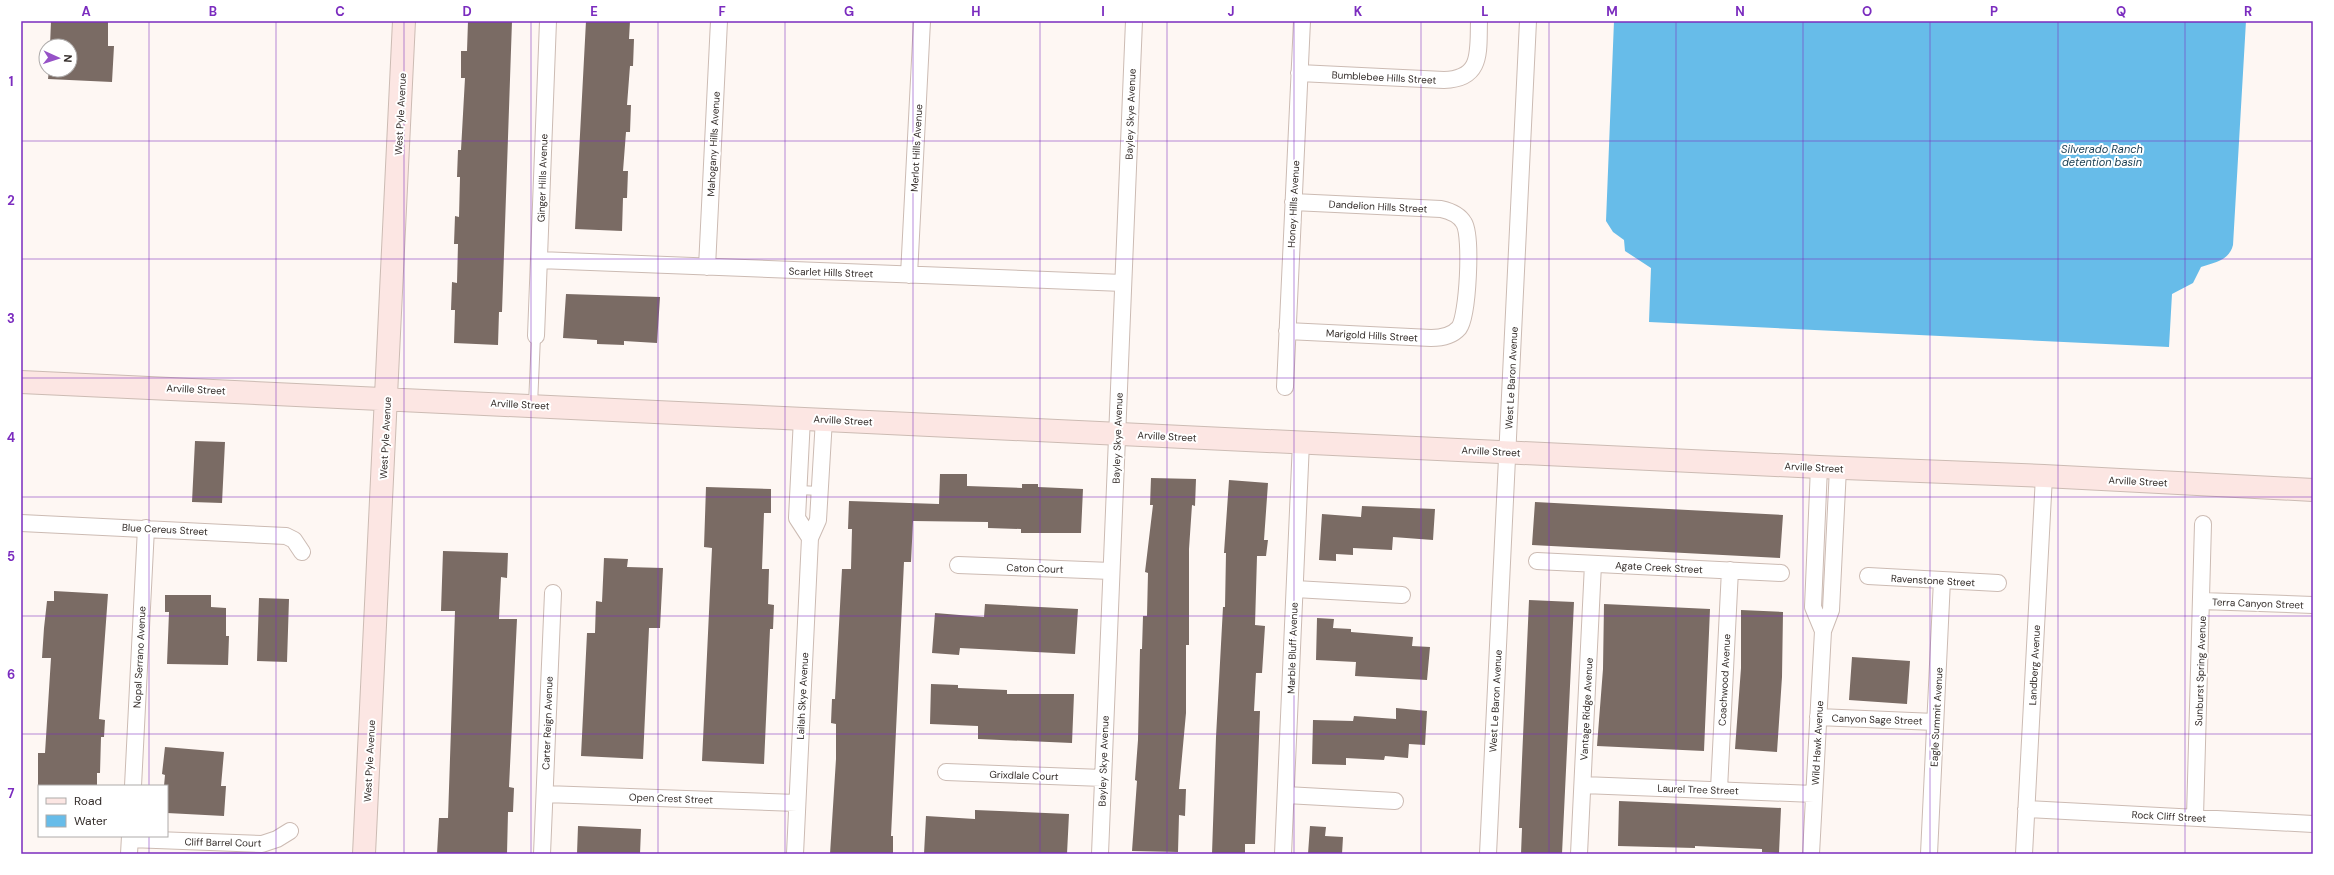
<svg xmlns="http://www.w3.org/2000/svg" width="2334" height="875" viewBox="0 0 2334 875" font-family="'DM Sans',sans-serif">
  <rect width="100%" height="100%" fill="#fef7f3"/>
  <!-- water -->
  <path fill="#67bce9" d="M 1614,21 L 2246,21 L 2233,245 C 2229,261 2215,262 2201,267 L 2193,283 L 2172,294 L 2169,347 L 1649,322 L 1651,268 L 1625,251 L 1624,240 L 1613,232 L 1606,221 Z"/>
  <!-- building -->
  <path fill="#7a6b64" d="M 51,21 L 108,21 L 108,46 L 114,46 L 112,82 L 48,79 L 49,70 L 70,70 L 70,46 L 50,46 Z
    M 468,21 L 512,21 L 502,312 L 499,312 L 498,345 L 454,343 L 455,310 L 451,310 L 452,282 L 457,283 L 458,244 L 454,244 L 455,216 L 459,217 L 460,177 L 457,177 L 458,150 L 461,150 L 465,78 L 461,78 L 461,51 L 467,51 Z
    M 586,21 L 630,21 L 629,39 L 634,39 L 633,66 L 630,66 L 627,105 L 631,105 L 630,132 L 626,132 L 623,171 L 628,171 L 627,198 L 623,198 L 622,231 L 575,229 Z
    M 566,294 L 660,297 L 657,343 L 624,341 L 624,345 L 597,344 L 597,340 L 563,338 Z
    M 195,441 L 225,442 L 222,503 L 192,502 Z
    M 940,474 L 967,474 L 967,486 L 1022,488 L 1022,484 L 1038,484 L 1038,487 L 1083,489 L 1081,533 L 1021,533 L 1021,529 L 988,528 L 988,522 L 913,521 L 911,562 L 904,562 L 891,836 L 893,836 L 893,854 L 830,854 L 836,759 L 836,724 L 831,723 L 832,699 L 835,699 L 842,569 L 851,569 L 852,529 L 848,529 L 849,501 L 939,504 Z
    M 1151,478 L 1196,479 L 1195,506 L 1192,505 L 1189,549 L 1189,645 L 1186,645 L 1186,713 L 1179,789 L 1186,789 L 1185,816 L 1179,815 L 1178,852 L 1132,851 L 1137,781 L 1135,780 L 1138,740 L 1140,649 L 1142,649 L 1143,616 L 1147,616 L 1148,573 L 1145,572 L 1153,505 L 1150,505 Z
    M 1229,480 L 1268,483 L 1264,540 L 1268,540 L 1266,556 L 1257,556 L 1255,625 L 1265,626 L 1262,673 L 1256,673 L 1254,711 L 1260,711 L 1255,844 L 1245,844 L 1245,854 L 1212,854 L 1216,737 L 1223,607 L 1225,607 L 1226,553 L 1224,553 Z
    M 706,487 L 771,489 L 771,513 L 764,513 L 762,569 L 769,569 L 768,604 L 774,605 L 773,629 L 770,629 L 764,764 L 702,761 L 712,548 L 704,547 Z
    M 1535,502 L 1783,515 L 1780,558 L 1532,545 Z
    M 1362,506 L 1435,509 L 1433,540 L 1393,537 L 1392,550 L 1353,548 L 1353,555 L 1336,554 L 1336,561 L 1319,560 L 1322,514 L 1361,517 Z
    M 443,551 L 508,553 L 507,578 L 501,577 L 499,619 L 517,619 L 509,787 L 514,788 L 513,812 L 508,812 L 507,854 L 437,854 L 439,818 L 448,818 L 455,611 L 441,611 Z
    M 604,558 L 628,559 L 627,567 L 663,568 L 660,628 L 649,628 L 643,759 L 581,756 L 587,633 L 595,633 L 596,601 L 602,602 Z
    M 54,591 L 108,594 L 99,719 L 105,720 L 104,737 L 101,737 L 100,773 L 97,773 L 97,786 L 38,786 L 38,753 L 45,753 L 51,658 L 42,658 L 44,628 L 47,601 L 54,601 Z
    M 165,595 L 211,595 L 211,607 L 226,608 L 226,636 L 229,636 L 228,665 L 167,664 L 169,612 L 165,612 Z
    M 259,598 L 289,599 L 287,662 L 257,661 Z
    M 1529,600 L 1574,602 L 1562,854 L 1521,854 L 1522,828 L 1519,828 Z
    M 985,604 L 1078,609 L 1075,654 L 960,648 L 959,655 L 932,653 L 935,613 L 984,617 Z
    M 1604,604 L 1710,609 L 1704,751 L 1597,746 L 1603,669 Z
    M 1741,610 L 1783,612 L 1782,677 L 1777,752 L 1735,749 L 1741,668 Z
    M 1317,618 L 1334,619 L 1333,628 L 1351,629 L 1351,632 L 1413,637 L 1412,646 L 1430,647 L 1427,680 L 1355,676 L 1356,662 L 1316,660 Z
    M 1852,657 L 1910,661 L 1907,704 L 1849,700 Z
    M 931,684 L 958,685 L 958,688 L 1007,690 L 1007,694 L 1074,694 L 1072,743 L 978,739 L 978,726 L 930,724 Z
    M 1396,708 L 1427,711 L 1425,745 L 1409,744 L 1408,758 L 1385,756 L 1384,760 L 1346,758 L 1346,765 L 1312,764 L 1313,720 L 1353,721 L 1354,716 L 1396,719 Z
    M 165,747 L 224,752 L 221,786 L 226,786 L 224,816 L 167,813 L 167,786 L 164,786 L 165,775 L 162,774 Z
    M 1619,801 L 1781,808 L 1779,853 L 1762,852 L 1762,849 L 1695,846 L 1695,848 L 1618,846 Z
    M 975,810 L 1069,814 L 1067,854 L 924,854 L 926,816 L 975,819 Z
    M 578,826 L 641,829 L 640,854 L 577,854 Z
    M 1310,826 L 1326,827 L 1325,836 L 1343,837 L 1342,854 L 1308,854 Z"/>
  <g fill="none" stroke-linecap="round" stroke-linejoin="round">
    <defs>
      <path id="lane" d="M 533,405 L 536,336
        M 798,490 L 820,491"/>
      <path id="street" d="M 1299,73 L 1444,80 C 1483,79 1478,51 1479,21
        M 539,260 L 1123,283
        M 707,267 L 719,21
        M 909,275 L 922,21
        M 1287,331 L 1431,338 C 1441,338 1452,336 1459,328 C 1468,316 1472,236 1464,223 C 1459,214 1450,211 1441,209 L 1293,202
        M 536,336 L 548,21
        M 1285,387 L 1302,21
        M 802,418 L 797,518 L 810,538
        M 1819,467 L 1813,607 L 1823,631
        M 21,523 L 286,536 L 294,540 L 302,552
        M 1537,561 L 1781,573
        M 958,565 L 1111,571
        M 1868,576 L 1998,583
        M 1295,589 L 1402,595
        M 2202,601 L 2313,605
        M 1818,717 L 1935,722
        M 946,772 L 1103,778
        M 1583,785 L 1814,794
        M 133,786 L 146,528
        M 1719,789 L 1730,570
        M 545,794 L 797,803
        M 1286,795 L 1395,801
        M 2026,809 L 2313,824
        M 2195,817 L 2203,524
        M 130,839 L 262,844 L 277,839 L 290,831
        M 129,854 L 130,836
        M 542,854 L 553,593
        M 795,854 L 810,538 L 818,520 L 824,419
        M 1100,854 L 1134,21
        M 1283,854 L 1301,442
        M 1488,854 L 1528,21
        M 1579,854 L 1593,564
        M 1811,854 L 1823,631 L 1831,610 L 1838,468
        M 1929,854 L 1942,580
        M 2024,854 L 2044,476"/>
      <path id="secondary" d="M 21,382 L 1819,467 L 2044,476 L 2313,490
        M 364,854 L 404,21"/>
    </defs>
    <!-- lane casing -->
    <use href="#lane" stroke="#ccbbb3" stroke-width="10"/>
    <!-- street casing -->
    <use href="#street" stroke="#ccbbb3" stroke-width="18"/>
    <!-- secondary casing -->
    <use href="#secondary" stroke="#ccbbb3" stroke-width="24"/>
    <!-- lane -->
    <use href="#lane" stroke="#fff" stroke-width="8"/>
    <!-- street -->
    <use href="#street" stroke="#fff" stroke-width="16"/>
    <!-- secondary -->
    <use href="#secondary" stroke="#fce6e3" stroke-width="22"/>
  </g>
  <!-- grid -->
  <path fill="none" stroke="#7b2cbf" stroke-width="1" stroke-opacity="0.55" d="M 149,21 L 149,786M 276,21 L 276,854M 404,21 L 404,854M 531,21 L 531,854M 658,21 L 658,854M 785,21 L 785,854M 913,21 L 913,854M 1040,21 L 1040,854M 1167,21 L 1167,854M 1294,21 L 1294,854M 1421,21 L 1421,854M 1549,21 L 1549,854M 1676,21 L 1676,854M 1803,21 L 1803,854M 1930,21 L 1930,854M 2058,21 L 2058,854M 2185,21 L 2185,854M 21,141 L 2313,141M 21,259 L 2313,259M 21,378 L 2313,378M 21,497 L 2313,497M 21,616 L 2313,616M 21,734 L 2313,734M 149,836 L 149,854"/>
  <g text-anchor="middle" stroke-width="4" stroke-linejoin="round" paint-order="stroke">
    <!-- street labels -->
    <g font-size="10" fill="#342d2a" stroke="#fff">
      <text transform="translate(1384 77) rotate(3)" y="4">Bumblebee Hills Street</text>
      <text transform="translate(400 114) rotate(-87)" y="4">West Pyle Avenue</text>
      <text transform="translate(1130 114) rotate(-88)" y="4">Bayley Skye Avenue</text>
      <text transform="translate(713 144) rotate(-87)" y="4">Mahogany Hills Avenue</text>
      <text transform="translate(916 148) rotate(-87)" y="4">Merlot Hills Avenue</text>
      <text transform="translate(542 178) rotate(-88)" y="4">Ginger Hills Avenue</text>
      <text transform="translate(1293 204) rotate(-87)" y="4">Honey Hills Avenue</text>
      <text transform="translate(1378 206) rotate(3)" y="4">Dandelion Hills Street</text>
      <text transform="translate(831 272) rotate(2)" y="4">Scarlet Hills Street</text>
      <text transform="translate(1372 335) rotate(3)" y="4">Marigold Hills Street</text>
      <text transform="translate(1511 378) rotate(-87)" y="4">West Le Baron Avenue</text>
      <text transform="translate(196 389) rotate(3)" y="4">Arville Street</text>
      <text transform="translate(520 404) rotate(3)" y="4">Arville Street</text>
      <text transform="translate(843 420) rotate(3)" y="4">Arville Street</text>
      <text transform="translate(1167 436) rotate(3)" y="4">Arville Street</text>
      <text transform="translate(385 438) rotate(-87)" y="4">West Pyle Avenue</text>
      <text transform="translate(1117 438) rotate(-88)" y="4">Bayley Skye Avenue</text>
      <text transform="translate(1491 451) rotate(3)" y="4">Arville Street</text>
      <text transform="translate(1814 467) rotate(3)" y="4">Arville Street</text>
      <text transform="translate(2138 481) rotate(3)" y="4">Arville Street</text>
      <text transform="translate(165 529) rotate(3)" y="4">Blue Cereus Street</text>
      <text transform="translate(1659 567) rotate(3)" y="4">Agate Creek Street</text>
      <text transform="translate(1035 568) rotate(2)" y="4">Caton Court</text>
      <text transform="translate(1933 580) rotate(3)" y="4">Ravenstone Street</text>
      <text transform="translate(2258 603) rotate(2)" y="4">Terra Canyon Street</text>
      <text transform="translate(1292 648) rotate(-88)" y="4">Marble Bluff Avenue</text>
      <text transform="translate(139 657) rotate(-87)" y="4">Nopal Serrano Avenue</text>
      <text transform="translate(2034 665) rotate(-87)" y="4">Landberg Avenue</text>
      <text transform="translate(2200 671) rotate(-88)" y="4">Sunburst Spring Avenue</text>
      <text transform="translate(1724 680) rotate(-87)" y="4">Coachwood Avenue</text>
      <text transform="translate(802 696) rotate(-87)" y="4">Lailah Skye Avenue</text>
      <text transform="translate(1495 701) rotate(-87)" y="4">West Le Baron Avenue</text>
      <text transform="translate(1586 709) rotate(-87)" y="4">Vantage Ridge Avenue</text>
      <text transform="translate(1936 717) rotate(-87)" y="4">Eagle Summit Avenue</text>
      <text transform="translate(1877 719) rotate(2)" y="4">Canyon Sage Street</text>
      <text transform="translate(547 723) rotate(-88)" y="4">Carter Reign Avenue</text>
      <text transform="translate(1817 743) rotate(-87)" y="4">Wild Hawk Avenue</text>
      <text transform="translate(369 761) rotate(-87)" y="4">West Pyle Avenue</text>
      <text transform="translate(1103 761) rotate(-88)" y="4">Bayley Skye Avenue</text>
      <text transform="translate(1024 775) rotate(2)" y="4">Grixdlale Court</text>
      <text transform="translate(1698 789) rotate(2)" y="4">Laurel Tree Street</text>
      <text transform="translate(671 798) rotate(2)" y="4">Open Crest Street</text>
      <text transform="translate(2169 816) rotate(3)" y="4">Rock Cliff Street</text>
      <text transform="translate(223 842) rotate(1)" y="4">Cliff Barrel Court</text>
    </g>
    <!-- water labels -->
    <g font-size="11" font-style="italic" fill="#173c50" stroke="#fff">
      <text x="2102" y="153">Silverado Ranch<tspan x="2102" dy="13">detention basin</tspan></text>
    </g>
  </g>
  <!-- border -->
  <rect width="2334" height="875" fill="none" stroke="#ffffff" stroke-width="44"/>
  <!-- legend -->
  <rect x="38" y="785" width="130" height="52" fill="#ffffff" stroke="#aeabaa"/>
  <rect x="46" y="798" width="20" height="6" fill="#fce6e3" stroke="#aeabaa"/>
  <text x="74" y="805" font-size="12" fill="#342d2a">Road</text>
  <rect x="46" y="815" width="20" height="12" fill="#67bce9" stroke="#aeabaa"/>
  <text x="74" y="825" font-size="12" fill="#342d2a">Water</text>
  <!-- north arrow -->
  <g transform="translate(58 58) rotate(93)"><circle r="19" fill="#ffffff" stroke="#aeabaa"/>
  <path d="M0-3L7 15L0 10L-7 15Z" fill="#9652c7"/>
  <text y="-6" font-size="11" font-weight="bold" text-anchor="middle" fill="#342d2a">N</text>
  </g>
  <rect x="22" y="22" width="2290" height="831" fill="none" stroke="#7b2cbf" stroke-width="1.5"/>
  <g font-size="13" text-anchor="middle" font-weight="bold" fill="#7b2cbf">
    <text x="86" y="16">A</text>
    <text x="213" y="16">B</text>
    <text x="340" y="16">C</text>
    <text x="467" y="16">D</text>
    <text x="594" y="16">E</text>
    <text x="722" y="16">F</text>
    <text x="849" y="16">G</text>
    <text x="976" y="16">H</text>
    <text x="1103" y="16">I</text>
    <text x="1231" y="16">J</text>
    <text x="1358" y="16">K</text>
    <text x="1485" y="16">L</text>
    <text x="1612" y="16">M</text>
    <text x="1740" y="16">N</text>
    <text x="1867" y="16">O</text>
    <text x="1994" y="16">P</text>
    <text x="2121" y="16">Q</text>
    <text x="2248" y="16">R</text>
    <text x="11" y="86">1</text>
    <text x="11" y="205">2</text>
    <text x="11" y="323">3</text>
    <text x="11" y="442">4</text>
    <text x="11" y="561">5</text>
    <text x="11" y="679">6</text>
    <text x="11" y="798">7</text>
  </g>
</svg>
